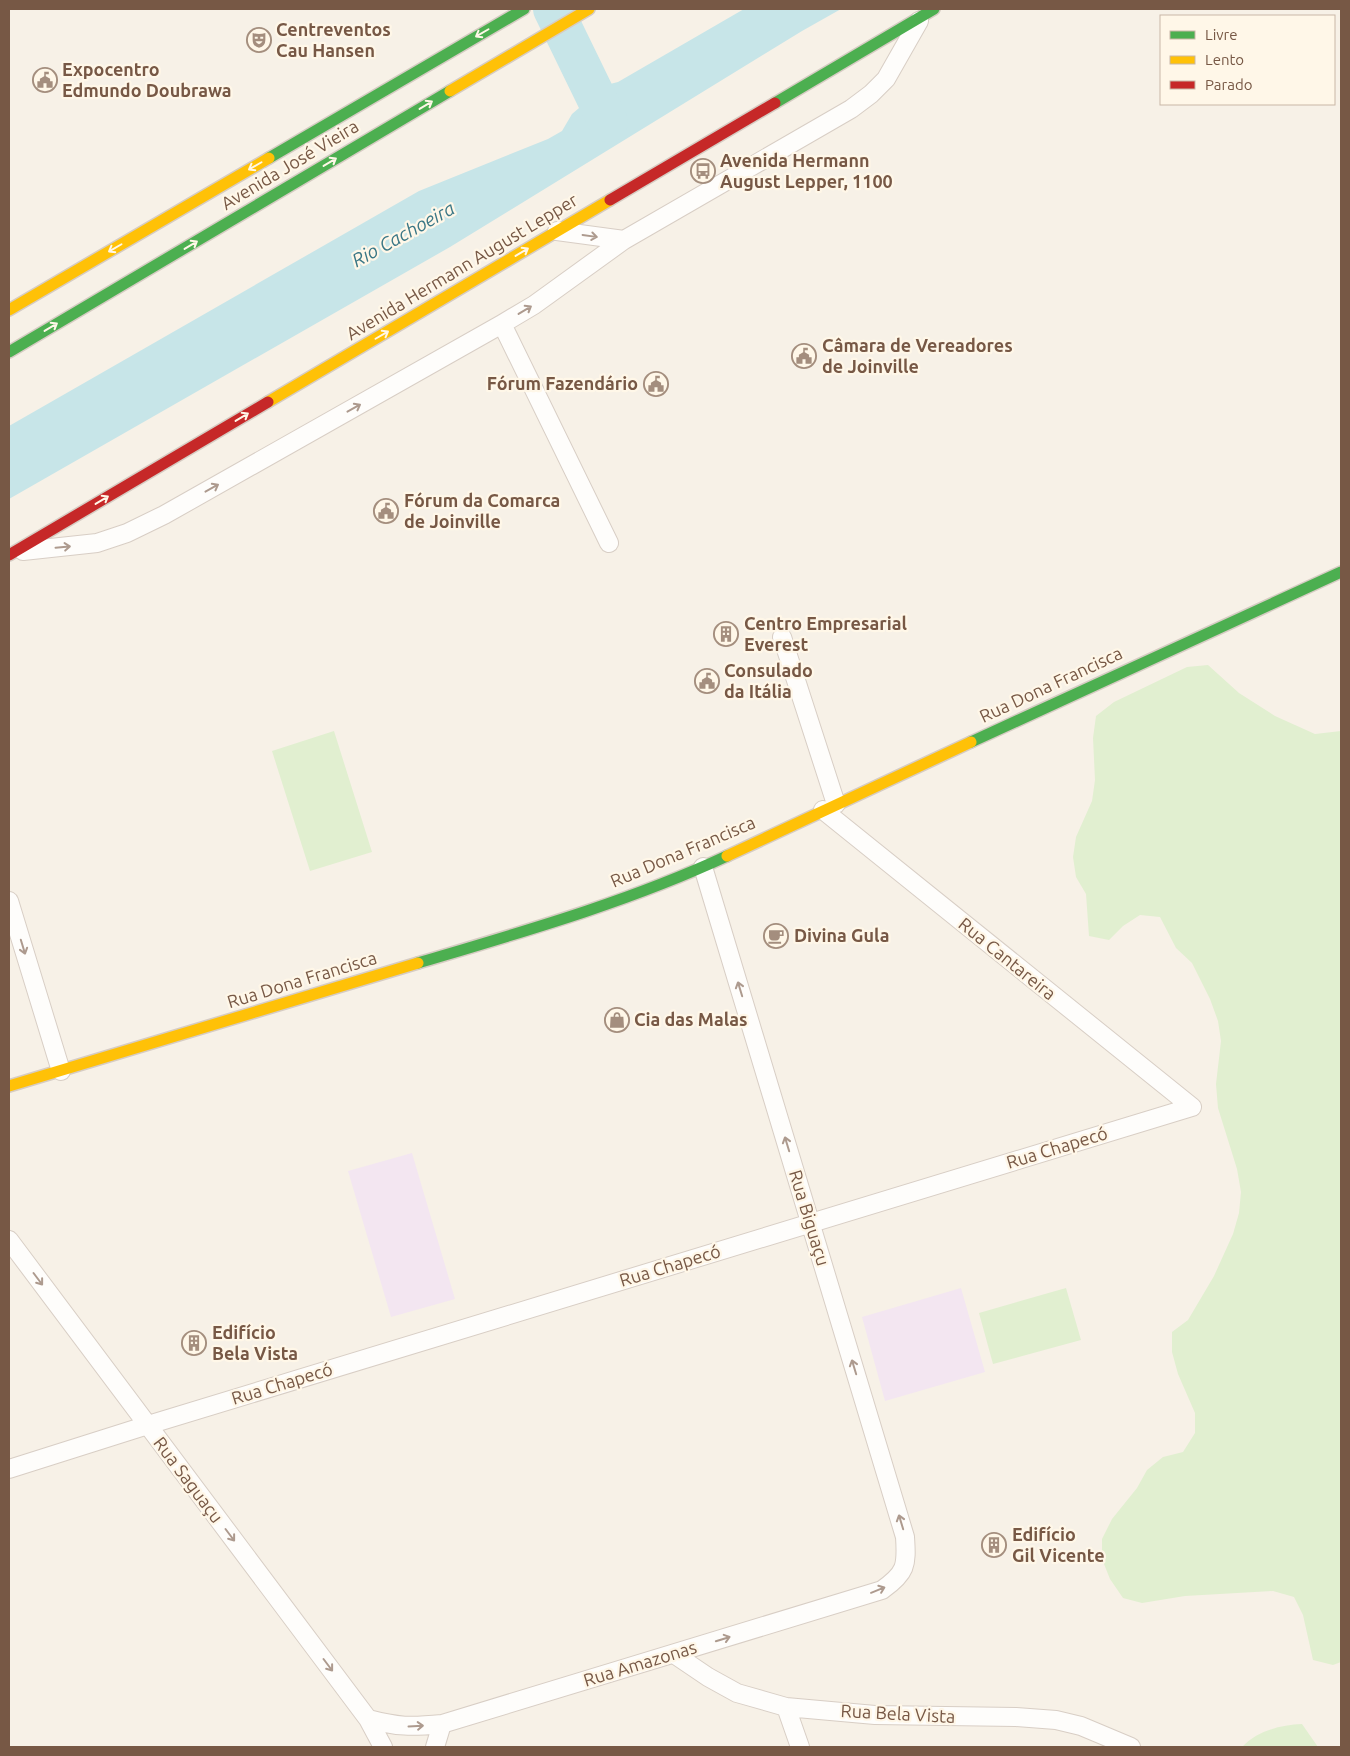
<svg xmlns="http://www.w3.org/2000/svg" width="1350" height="1756" viewBox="0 0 1350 1756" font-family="Ubuntu,sans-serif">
  <rect width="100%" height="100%" fill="#f7f1e7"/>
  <!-- education -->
  <path fill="#f3e6f1" d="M 412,1153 L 455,1299 L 391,1317 L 348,1171 Z
    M 961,1288 L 985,1372 L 885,1401 L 862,1317 Z"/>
  <!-- green -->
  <path fill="#e1efd0" d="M 1208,665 L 1239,693 L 1275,716 L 1315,734 L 1341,731 L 1341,1662 L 1333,1665 L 1313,1660 L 1303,1615 L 1294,1597 L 1273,1591 L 1185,1596 L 1142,1603 L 1123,1598 L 1110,1579 L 1102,1559 L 1102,1539 L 1112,1519 L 1137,1488 L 1147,1470 L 1163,1457 L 1183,1452 L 1195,1433 L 1195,1413 L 1178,1374 L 1172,1352 L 1172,1332 L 1188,1320 L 1214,1276 L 1233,1234 L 1239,1213 L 1241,1192 L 1237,1169 L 1218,1108 L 1216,1084 L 1221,1041 L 1218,1021 L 1210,999 L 1192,963 L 1176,948 L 1160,917 L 1140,915 L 1123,926 L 1109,940 L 1089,936 L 1086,894 L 1076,877 L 1073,857 L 1076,837 L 1092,801 L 1095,780 L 1093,738 L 1096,716 L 1114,702 L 1187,667 Z
    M 334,731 L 372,852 L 310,871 L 272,751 Z
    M 1066,1288 L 1081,1340 L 993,1364 L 979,1313 Z
    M 1302,1724 L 1318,1747 L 1242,1747 C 1257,1731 1280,1725 1302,1724 Z"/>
  <!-- water -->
  <path fill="#c7e5e8" d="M 744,9 L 841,9 L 802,31 L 450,247 L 9,499 L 9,426 L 419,191 L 548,139 L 562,131 L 572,114 L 606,85 L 618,82 Z"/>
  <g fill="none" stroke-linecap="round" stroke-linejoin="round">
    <!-- river -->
    <path stroke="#c7e5e8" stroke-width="40" d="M 553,9 L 608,122"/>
    <defs>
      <path id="street" d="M 557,231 L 624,240
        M 502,324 L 609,543
        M 23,551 L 97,543 L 127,533 L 164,515 L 502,324 L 534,305 L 624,240 L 851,109 L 871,94 L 886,79 L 919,21
        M 782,637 L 836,804
        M 823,810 L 1192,1107
        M 9,901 L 61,1071
        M 9,1240 L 368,1719 L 383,1747
        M 9,1469 L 148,1425 L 1192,1107
        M 674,1654 L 708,1677 L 737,1693 L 786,1707 L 875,1715 L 1016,1717 L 1056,1720 L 1081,1726 L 1131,1747
        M 786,1707 L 800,1747
        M 368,1719 C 398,1727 411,1727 442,1724 L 882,1590 C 906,1573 907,1566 905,1537 L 703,867
        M 435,1747 L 442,1724"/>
      <path id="fast" d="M 775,103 L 934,9
        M 269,158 L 524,9
        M 9,352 L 450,91
        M 971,742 L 1341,572
        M 418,963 C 522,932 628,902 727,856"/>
      <path id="slow" d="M 450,91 L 589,9
        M 9,310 L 269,158
        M 268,402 L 610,200
        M 727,856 L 971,742
        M 9,1086 L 418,963"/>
      <path id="jam" d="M 610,200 L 775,103
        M 9,555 L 268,402"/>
    </defs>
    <!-- street casing -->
    <use href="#street" stroke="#d8cec5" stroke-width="20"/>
    <!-- fast casing -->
    <use href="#fast" stroke="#d6ccc3" stroke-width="14"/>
    <!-- slow casing -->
    <use href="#slow" stroke="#d6ccc3" stroke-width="14"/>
    <!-- jam casing -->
    <use href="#jam" stroke="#d6ccc3" stroke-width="14"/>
    <!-- street -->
    <use href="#street" stroke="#fefdfb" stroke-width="18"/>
    <!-- fast -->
    <use href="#fast" stroke="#4caf50" stroke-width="11"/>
    <!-- slow -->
    <use href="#slow" stroke="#ffc107" stroke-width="11"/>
    <!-- jam -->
    <use href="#jam" stroke="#c62828" stroke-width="11"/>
  </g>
  <!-- one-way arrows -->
  <defs><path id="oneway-shaft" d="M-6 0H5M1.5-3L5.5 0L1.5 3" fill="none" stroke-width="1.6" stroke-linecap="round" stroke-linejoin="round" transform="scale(1.25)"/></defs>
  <g stroke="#fff7e8">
    <use href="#oneway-shaft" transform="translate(482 33) rotate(150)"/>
    <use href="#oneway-shaft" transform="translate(426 105) rotate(-31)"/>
    <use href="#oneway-shaft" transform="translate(330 162) rotate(-31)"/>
    <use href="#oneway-shaft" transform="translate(255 166) rotate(150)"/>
    <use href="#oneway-shaft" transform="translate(191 245) rotate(-31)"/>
    <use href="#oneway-shaft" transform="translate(115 248) rotate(150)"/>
    <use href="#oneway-shaft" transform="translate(522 252) rotate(-31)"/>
    <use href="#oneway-shaft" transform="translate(51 327) rotate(-31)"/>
    <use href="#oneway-shaft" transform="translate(382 335) rotate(-30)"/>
    <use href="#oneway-shaft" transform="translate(242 417) rotate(-31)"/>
    <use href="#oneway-shaft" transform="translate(102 500) rotate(-31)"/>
  </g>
  <g stroke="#ad9a8e">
    <use href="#oneway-shaft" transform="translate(590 236) rotate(8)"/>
    <use href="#oneway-shaft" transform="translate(525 310) rotate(-31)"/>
    <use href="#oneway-shaft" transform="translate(354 408) rotate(-29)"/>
    <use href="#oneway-shaft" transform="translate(212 488) rotate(-29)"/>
    <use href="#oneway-shaft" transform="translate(63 547) rotate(-5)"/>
    <use href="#oneway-shaft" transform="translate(23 947) rotate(73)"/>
    <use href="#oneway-shaft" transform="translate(740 989) rotate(-107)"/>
    <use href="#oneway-shaft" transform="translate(787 1144) rotate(-107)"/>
    <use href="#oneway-shaft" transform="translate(38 1279) rotate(53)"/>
    <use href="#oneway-shaft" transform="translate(854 1367) rotate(-107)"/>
    <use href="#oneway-shaft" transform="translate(901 1522) rotate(-107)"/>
    <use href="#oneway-shaft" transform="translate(230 1535) rotate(53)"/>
    <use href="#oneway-shaft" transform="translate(878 1590) rotate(-22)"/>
    <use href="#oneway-shaft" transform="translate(723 1639) rotate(-17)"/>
    <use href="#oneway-shaft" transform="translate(328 1665) rotate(53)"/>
    <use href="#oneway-shaft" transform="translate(416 1726) rotate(-3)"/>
  </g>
  <!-- icons -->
  <defs>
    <symbol id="theatre-ring" viewBox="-11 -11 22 22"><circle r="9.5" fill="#fff7e8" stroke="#a48e7e" stroke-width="1.5"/><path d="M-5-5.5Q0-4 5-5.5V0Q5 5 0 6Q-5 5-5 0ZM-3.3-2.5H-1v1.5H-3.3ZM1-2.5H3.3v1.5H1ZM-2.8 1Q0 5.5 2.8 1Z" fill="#a48e7e"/></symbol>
    <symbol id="civic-ring" viewBox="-11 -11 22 22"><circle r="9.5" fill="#fff7e8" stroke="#a48e7e" stroke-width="1.5"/><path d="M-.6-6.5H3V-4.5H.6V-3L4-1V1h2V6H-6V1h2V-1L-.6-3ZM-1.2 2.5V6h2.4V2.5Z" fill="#a48e7e"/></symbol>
    <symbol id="bus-ring" viewBox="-11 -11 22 22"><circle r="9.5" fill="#fff7e8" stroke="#a48e7e" stroke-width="1.5"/><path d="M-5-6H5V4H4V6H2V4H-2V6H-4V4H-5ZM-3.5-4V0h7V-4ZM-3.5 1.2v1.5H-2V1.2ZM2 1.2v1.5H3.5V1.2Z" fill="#a48e7e"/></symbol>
    <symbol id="building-ring" viewBox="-11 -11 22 22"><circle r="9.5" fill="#fff7e8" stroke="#a48e7e" stroke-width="1.5"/><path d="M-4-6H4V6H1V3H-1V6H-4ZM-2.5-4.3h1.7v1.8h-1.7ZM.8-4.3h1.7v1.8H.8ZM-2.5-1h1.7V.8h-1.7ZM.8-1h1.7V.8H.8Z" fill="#a48e7e"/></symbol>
    <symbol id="cafe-ring" viewBox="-11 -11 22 22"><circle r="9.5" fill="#fff7e8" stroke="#a48e7e" stroke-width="1.5"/><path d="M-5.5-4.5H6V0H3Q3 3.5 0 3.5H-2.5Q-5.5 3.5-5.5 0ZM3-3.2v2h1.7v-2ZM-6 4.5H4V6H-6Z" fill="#a48e7e"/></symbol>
    <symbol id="shop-ring" viewBox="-11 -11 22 22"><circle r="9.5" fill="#fff7e8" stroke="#a48e7e" stroke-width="1.5"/><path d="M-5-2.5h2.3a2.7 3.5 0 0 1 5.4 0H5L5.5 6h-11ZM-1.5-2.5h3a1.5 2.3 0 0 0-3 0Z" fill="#a48e7e"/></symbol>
  </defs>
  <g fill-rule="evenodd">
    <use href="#theatre-ring" x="245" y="26" width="28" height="28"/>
    <use href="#civic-ring" x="31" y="66" width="28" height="28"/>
    <use href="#bus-ring" x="689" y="157" width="28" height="28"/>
    <use href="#civic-ring" x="790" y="342" width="28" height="28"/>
    <use href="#civic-ring" x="642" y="370" width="28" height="28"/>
    <use href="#civic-ring" x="372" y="497" width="28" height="28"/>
    <use href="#building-ring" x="712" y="620" width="28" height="28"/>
    <use href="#civic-ring" x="693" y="667" width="28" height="28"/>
    <use href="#cafe-ring" x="762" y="922" width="28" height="28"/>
    <use href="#shop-ring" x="603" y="1006" width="28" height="28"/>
    <use href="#building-ring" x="180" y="1329" width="28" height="28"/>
    <use href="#building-ring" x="980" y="1531" width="28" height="28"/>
  </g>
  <g text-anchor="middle" stroke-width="4.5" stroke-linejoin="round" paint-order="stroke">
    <!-- poi labels -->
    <g font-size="18" font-weight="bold" fill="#775845" stroke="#fff7e8" text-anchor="start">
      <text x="276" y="36">Centreventos<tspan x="276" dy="21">Cau Hansen</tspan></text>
      <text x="62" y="76">Expocentro<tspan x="62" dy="21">Edmundo Doubrawa</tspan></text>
      <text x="720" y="167">Avenida Hermann<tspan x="720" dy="21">August Lepper, 1100</tspan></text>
      <text x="822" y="352">Câmara de Vereadores<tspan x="822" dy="21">de Joinville</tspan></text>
      <text x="638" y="390" text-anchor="end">Fórum Fazendário</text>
      <text x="404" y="507">Fórum da Comarca<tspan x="404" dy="21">de Joinville</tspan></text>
      <text x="744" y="630">Centro Empresarial<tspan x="744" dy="21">Everest</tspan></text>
      <text x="724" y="677">Consulado<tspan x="724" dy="21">da Itália</tspan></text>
      <text x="794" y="942">Divina Gula</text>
      <text x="634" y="1026">Cia das Malas</text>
      <text x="212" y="1339">Edifício<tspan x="212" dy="21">Bela Vista</tspan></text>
      <text x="1012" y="1541">Edifício<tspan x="1012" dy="21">Gil Vicente</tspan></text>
    </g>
    <!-- street labels -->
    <g font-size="18" fill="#775845" stroke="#fff7e8">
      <text transform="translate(290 165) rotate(-31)" y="6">Avenida José Vieira</text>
      <text transform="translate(462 267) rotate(-31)" y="6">Avenida Hermann August Lepper</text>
      <text transform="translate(1051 685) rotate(-25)" y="6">Rua Dona Francisca</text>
      <text transform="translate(683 852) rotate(-23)" y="6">Rua Dona Francisca</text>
      <text transform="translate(1007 959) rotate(39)" y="6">Rua Cantareira</text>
      <text transform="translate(302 980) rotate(-17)" y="6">Rua Dona Francisca</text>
      <text transform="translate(1057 1148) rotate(-17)" y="6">Rua Chapecó</text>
      <text transform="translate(809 1218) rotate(73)" y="6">Rua Biguaçu</text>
      <text transform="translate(670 1266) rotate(-17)" y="6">Rua Chapecó</text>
      <text transform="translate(282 1384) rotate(-17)" y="6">Rua Chapecó</text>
      <text transform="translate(188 1480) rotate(53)" y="6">Rua Saguaçu</text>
      <text transform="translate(640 1664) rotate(-17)" y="6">Rua Amazonas</text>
      <text transform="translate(898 1714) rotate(3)" y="6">Rua Bela Vista</text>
    </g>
    <!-- water labels -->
    <g font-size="19" font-style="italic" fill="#3a7786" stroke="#fff7e8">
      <text transform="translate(403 234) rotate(-29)" y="7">Rio Cachoeira</text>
    </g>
  </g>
  <!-- border -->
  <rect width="1350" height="1756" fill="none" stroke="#775845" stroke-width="20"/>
  <!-- legend -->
  <rect x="1160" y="15" width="175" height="90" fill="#fff7e8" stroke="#c9b7a7"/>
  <rect x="1170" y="31" width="25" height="8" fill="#4caf50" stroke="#c9b7a7"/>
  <text x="1205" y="40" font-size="15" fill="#775845">Livre</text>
  <rect x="1170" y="56" width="25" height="8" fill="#ffc107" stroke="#c9b7a7"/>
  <text x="1205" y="65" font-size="15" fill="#775845">Lento</text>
  <rect x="1170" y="81" width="25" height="8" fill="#c62828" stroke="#c9b7a7"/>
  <text x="1205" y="90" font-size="15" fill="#775845">Parado</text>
</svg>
